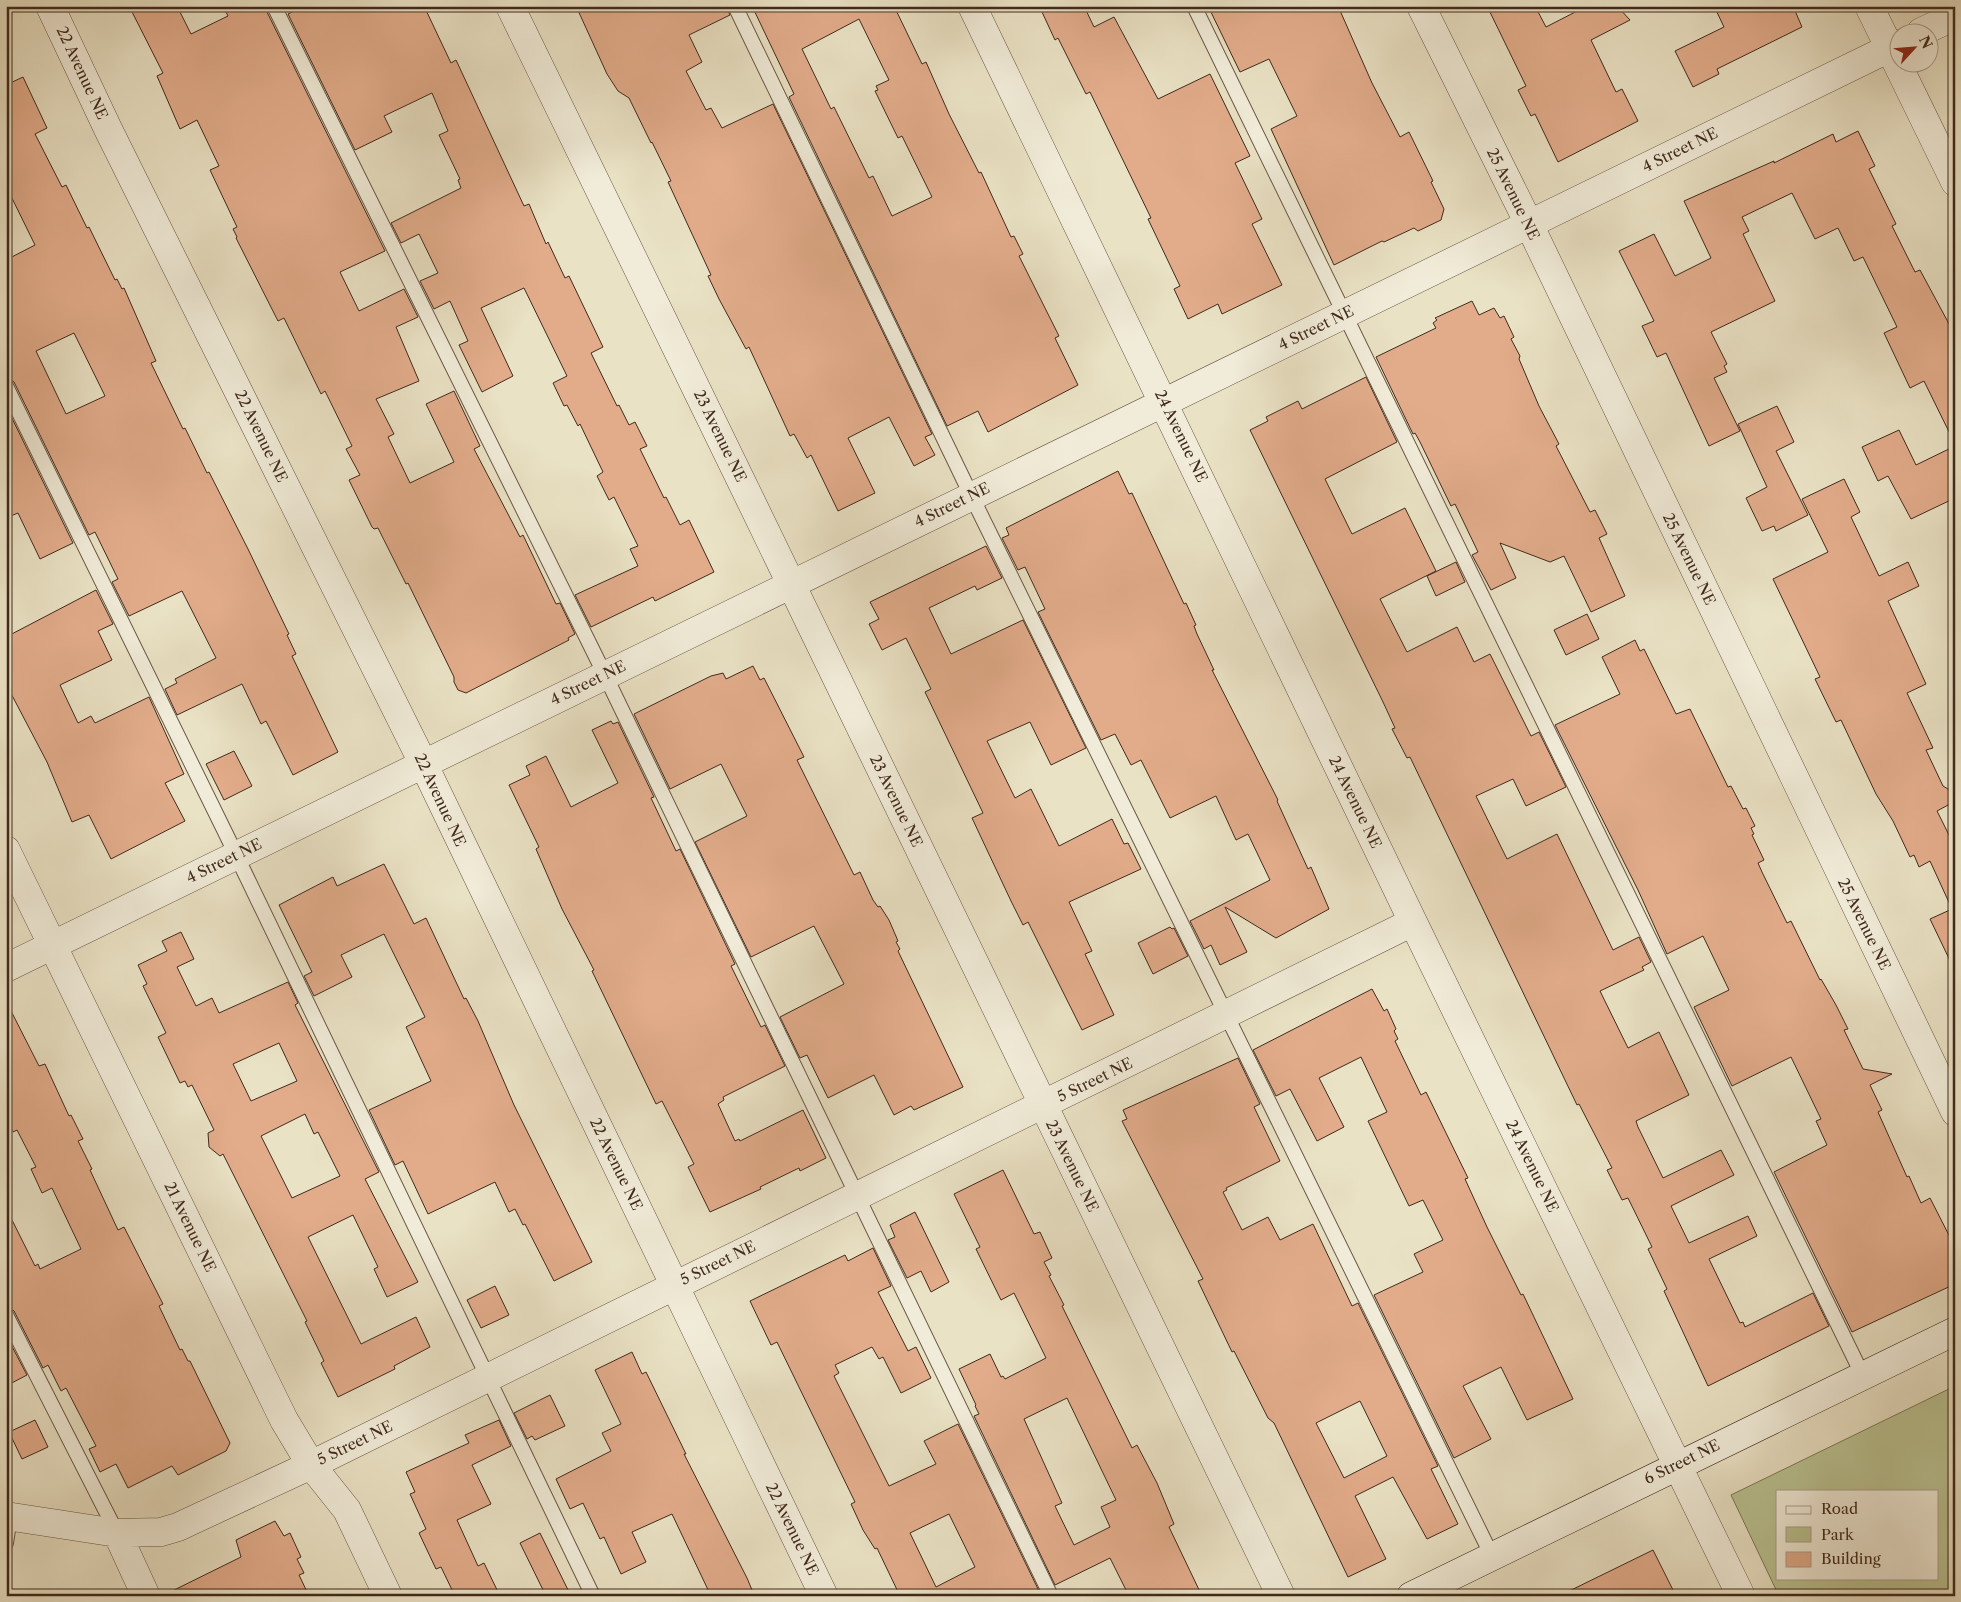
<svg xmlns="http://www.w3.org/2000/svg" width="1961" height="1602" viewBox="0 0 1961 1602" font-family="'Libre Caslon Text',serif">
  <rect width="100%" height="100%" fill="#eae2c5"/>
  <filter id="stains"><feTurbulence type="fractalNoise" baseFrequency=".004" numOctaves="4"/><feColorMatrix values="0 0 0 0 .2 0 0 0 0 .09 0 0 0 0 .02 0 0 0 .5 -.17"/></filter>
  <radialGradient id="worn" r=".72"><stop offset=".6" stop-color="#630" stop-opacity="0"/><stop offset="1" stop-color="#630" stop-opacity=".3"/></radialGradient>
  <!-- green -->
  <path fill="#bac292" stroke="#7d7658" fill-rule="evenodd" d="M 1955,1386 L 1955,1596 L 1779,1596 L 1731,1495 ZM 1777,1491 L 1937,1491 L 1937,1578 L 1777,1578 Z"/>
  <!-- building -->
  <path fill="#e2ac8b" stroke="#402a1d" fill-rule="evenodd" d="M 129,6 L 177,6 L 191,34 L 228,16 L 223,6 L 264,6 L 385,251 L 340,272 L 359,311 L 404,289 L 418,317 L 396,327 L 419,381 L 376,399 L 394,434 L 388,437 L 410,483 L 454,462 L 426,404 L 454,391 L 480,446 L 474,449 L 520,537 L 523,535 L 556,604 L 560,603 L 575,634 L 568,638 L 569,640 L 466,693 L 458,690 L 454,682 L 454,677 L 408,583 L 406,584 L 378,528 L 374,529 L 372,527 L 349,480 L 360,475 L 346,449 L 352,446 L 325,391 L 321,394 L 284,318 L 278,321 L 236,238 L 237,237 L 233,229 L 237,227 L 210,170 L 219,166 L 197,120 L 180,129 L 157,76 L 163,73 Z
    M 305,6 L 424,6 L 451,63 L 456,60 L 524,206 L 529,204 L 546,244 L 548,242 L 565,278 L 569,276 L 603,347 L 591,353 L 617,406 L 619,405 L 629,425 L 635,422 L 647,446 L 640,449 L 664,498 L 666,497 L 680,525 L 689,520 L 714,572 L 655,601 L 653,597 L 591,627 L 575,595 L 638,566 L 630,549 L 638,546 L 614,497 L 609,500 L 597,476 L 603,472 L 580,424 L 578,426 L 567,405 L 564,406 L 553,383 L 567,376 L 524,288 L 481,308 L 513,376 L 482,392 L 459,345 L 468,341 L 450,301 L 434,309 L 420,281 L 438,273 L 419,234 L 401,243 L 391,223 L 461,188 L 458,180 L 460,179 L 439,135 L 448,131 L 432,93 L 384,116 L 392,132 L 355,150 L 288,14 Z
    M 576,6 L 726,6 L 730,15 L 689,35 L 702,62 L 686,71 L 706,110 L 711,108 L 722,128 L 773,104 L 932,434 L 925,437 L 935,455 L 914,466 L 889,417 L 848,438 L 875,493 L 838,511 L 811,455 L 807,458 L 794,434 L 790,436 L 749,347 L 746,349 L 719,299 L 708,276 L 711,275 L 668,182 L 671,181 L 652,142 L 651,143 L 629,98 L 618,91 L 607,74 Z
    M 752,6 L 894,6 L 922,64 L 926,62 L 949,114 L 979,173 L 981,172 L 1011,237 L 1014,236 L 1023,254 L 1019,256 L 1059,336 L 1055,338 L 1078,385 L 988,432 L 978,411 L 947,426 L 789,97 L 794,94 ZM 859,19 L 889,80 L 876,86 L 878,90 L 875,91 L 898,138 L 902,136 L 932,197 L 892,216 L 873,176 L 869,178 L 834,107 L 831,109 L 802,49 Z
    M 1054,6 L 1084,6 L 1094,27 L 1114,17 L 1158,99 L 1210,74 L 1250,156 L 1235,163 L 1262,219 L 1252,224 L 1282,285 L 1222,314 L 1218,304 L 1188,319 L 1174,289 L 1180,286 L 1148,219 L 1151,218 L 1090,92 L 1086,94 L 1058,38 L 1055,40 L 1042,12 Z
    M 1208,6 L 1338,6 L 1372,83 L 1400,137 L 1409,132 L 1433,181 L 1431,182 L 1444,209 L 1441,220 L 1418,231 L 1414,228 L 1384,242 L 1382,241 L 1334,265 L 1271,129 L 1297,116 L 1269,59 L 1240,72 Z
    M 1487,6 L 1535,6 L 1546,27 L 1587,6 L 1617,6 L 1630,20 L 1591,40 L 1616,92 L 1622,89 L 1638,121 L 1558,162 L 1535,114 L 1531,116 L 1518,90 L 1526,86 Z
    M 1714,6 L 1793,6 L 1802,27 L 1717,69 L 1719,74 L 1693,87 L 1675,51 L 1724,27 Z
    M 23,77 L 47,128 L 35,134 L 62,187 L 66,185 L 87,228 L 89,227 L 115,280 L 117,279 L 122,289 L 124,288 L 156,361 L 151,363 L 183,429 L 185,428 L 207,473 L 209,472 L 248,549 L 289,634 L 287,635 L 296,654 L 292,656 L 338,752 L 293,775 L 266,721 L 261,724 L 242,684 L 177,715 L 165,689 L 177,683 L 175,679 L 216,658 L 182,591 L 129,616 L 112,582 L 118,579 L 95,532 L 89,535 L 14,382 L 6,377 L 6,260 L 35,245 L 6,186 L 6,85 ZM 74,333 L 105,396 L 66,414 L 36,351 Z
    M 1858,131 L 1875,166 L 1869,169 L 1896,224 L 1892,226 L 1915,272 L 1920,270 L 1955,335 L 1955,444 L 1924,381 L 1910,388 L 1884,333 L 1897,327 L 1863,257 L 1854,261 L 1838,228 L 1815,239 L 1792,193 L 1742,217 L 1749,231 L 1743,234 L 1775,301 L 1711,332 L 1727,364 L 1724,366 L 1727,372 L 1714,378 L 1740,431 L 1709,446 L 1666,353 L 1657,357 L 1642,326 L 1654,321 L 1619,251 L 1654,234 L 1675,276 L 1711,258 L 1684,201 L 1774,161 L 1774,163 L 1833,134 L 1836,142 Z
    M 1472,301 L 1479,315 L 1494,308 L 1500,318 L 1504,316 L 1514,337 L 1511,339 L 1520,356 L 1519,359 L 1539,406 L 1559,444 L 1556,446 L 1590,512 L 1595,510 L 1607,534 L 1599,538 L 1625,596 L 1591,612 L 1564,556 L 1550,562 L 1500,543 L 1516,578 L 1491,590 L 1472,555 L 1478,552 L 1455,504 L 1451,506 L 1420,442 L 1415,433 L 1413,434 L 1376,357 L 1436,328 L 1433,323 L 1437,320 L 1435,318 Z
    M 1366,377 L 1397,442 L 1325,479 L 1352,534 L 1405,508 L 1436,571 L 1380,599 L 1407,652 L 1457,627 L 1474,662 L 1490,654 L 1531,736 L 1539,732 L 1566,787 L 1526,806 L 1513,779 L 1476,796 L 1507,859 L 1557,834 L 1613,950 L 1639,937 L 1651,962 L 1642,967 L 1644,970 L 1600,991 L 1628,1048 L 1659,1032 L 1689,1095 L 1636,1121 L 1638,1127 L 1663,1178 L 1721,1150 L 1734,1175 L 1671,1206 L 1689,1243 L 1748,1216 L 1757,1236 L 1709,1259 L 1740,1323 L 1743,1322 L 1745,1327 L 1813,1293 L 1829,1326 L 1708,1386 L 1664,1291 L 1667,1289 L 1648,1249 L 1652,1247 L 1628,1198 L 1622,1200 L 1607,1170 L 1612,1168 L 1579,1104 L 1577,1105 L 1410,757 L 1407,758 L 1392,729 L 1395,728 L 1383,702 L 1250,430 L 1268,421 L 1266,417 L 1298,401 L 1302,409 Z
    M 6,406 L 73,543 L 40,559 L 18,513 L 6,518 Z
    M 1777,406 L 1794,442 L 1776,451 L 1808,515 L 1776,531 L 1774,526 L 1762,531 L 1746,498 L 1767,487 L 1738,424 Z
    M 1899,430 L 1916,465 L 1955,446 L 1955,498 L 1911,519 L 1888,476 L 1878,481 L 1862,447 Z
    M 1118,471 L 1129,494 L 1132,493 L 1184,604 L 1186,603 L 1196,625 L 1194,626 L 1197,634 L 1214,670 L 1212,670 L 1278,800 L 1277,801 L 1308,869 L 1311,867 L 1329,909 L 1276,938 L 1225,907 L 1247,952 L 1220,965 L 1211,945 L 1204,949 L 1190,921 L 1270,880 L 1248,834 L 1236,840 L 1216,796 L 1170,818 L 1141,760 L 1131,765 L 1115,734 L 1101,740 L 1038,612 L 1045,609 L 1025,567 L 1018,570 L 1002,538 L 1009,535 L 1006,528 Z
    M 1844,479 L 1860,512 L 1851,517 L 1879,576 L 1908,562 L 1919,586 L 1888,601 L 1926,684 L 1907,693 L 1933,748 L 1926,750 L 1943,786 L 1953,792 L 1950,804 L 1937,811 L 1955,847 L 1955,971 L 1930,919 L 1952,909 L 1930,861 L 1919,867 L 1914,855 L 1910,857 L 1893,821 L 1876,794 L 1841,720 L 1836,722 L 1815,679 L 1820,677 L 1773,579 L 1828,552 L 1802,499 Z
    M 986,546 L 1002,578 L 977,590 L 975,586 L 929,608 L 951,654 L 1023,620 L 1086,748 L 1051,765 L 1030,722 L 987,741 L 1015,798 L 1031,789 L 1059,846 L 1112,819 L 1124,844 L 1128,843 L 1141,869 L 1069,902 L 1092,951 L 1085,954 L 1114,1015 L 1082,1030 L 1028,922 L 1023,925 L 1011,901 L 972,818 L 983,813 L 925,692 L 931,689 L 906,638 L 882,650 L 869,624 L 879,619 L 870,602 Z
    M 1456,562 L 1465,582 L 1436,596 L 1427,576 Z
    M 96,590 L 113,624 L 98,631 L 112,660 L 60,685 L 78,723 L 91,716 L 95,723 L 149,697 L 184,774 L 165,783 L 185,821 L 111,859 L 89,815 L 72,822 L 47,762 L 6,684 L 6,637 Z
    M 1587,614 L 1599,639 L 1566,655 L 1554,630 Z
    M 1635,640 L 1640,651 L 1644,649 L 1676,714 L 1690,709 L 1728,787 L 1731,786 L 1743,809 L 1746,808 L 1755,826 L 1751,828 L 1754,834 L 1752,835 L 1764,860 L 1758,863 L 1762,872 L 1787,923 L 1791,921 L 1820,980 L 1821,979 L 1836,1005 L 1848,1029 L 1844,1030 L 1863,1069 L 1892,1074 L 1870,1085 L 1882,1110 L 1878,1112 L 1907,1177 L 1909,1176 L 1921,1203 L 1930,1198 L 1955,1247 L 1955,1284 L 1852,1332 L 1774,1172 L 1827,1145 L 1816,1121 L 1821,1119 L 1791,1057 L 1732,1086 L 1694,1007 L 1729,990 L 1703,936 L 1667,954 L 1638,890 L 1555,725 L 1620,694 L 1602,657 Z
    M 753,666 L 760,680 L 764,678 L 804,757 L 797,760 L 854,875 L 860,872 L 873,900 L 878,907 L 880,906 L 889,920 L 898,941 L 896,942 L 900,949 L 898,951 L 963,1087 L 914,1110 L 911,1106 L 894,1115 L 874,1075 L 828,1098 L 807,1055 L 800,1058 L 780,1017 L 844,984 L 814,926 L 751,957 L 695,842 L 747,816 L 721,764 L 670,789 L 634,714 L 711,676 L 723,673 L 726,679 Z
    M 611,721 L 613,724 L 618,722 L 654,797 L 651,798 L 676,851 L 680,849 L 735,964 L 731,966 L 761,1027 L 765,1025 L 785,1066 L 723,1097 L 724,1100 L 718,1104 L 735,1141 L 739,1139 L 740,1141 L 803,1110 L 826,1158 L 800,1171 L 799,1168 L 760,1187 L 761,1189 L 710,1212 L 688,1167 L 694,1164 L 662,1101 L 656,1104 L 592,971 L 594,970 L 562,909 L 536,849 L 539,847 L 509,785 L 530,775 L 526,766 L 546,756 L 571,807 L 618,783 L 592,730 Z
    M 234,751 L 252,786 L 224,800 L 206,764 Z
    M 384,864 L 414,924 L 426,918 L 464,999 L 466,998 L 478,1021 L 514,1105 L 592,1262 L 554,1281 L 525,1224 L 523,1225 L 515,1209 L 509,1212 L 495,1182 L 428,1214 L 403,1161 L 395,1165 L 369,1110 L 431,1081 L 406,1027 L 425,1017 L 384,934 L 341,955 L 352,977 L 314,996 L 304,976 L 312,972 L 279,905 L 333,877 L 337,886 Z
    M 1170,927 L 1172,929 L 1174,928 L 1188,956 L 1153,974 L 1138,943 Z
    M 181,932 L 194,959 L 177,967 L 196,1006 L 212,998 L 219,1013 L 288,982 L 298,1003 L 295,1005 L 379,1172 L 365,1179 L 418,1282 L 387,1297 L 374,1269 L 378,1267 L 353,1215 L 308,1237 L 361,1344 L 416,1317 L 430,1347 L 394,1366 L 395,1369 L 338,1397 L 321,1363 L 324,1361 L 305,1322 L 307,1321 L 223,1154 L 220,1156 L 209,1147 L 208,1133 L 214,1130 L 192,1085 L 188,1087 L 185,1081 L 180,1083 L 158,1037 L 166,1033 L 143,986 L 147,984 L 138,965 L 167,951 L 162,941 ZM 279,1043 L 297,1081 L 251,1101 L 233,1064 ZM 305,1114 L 314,1134 L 318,1132 L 340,1176 L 292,1198 L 261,1136 Z
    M 1372,989 L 1384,1011 L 1387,1009 L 1396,1029 L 1394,1031 L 1398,1039 L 1395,1041 L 1421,1095 L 1426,1092 L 1468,1178 L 1465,1179 L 1487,1227 L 1521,1295 L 1523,1294 L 1573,1399 L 1527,1420 L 1501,1367 L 1463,1386 L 1491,1439 L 1454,1458 L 1374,1295 L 1423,1272 L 1414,1254 L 1443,1240 L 1423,1200 L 1409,1206 L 1368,1121 L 1387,1112 L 1361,1057 L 1319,1078 L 1344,1127 L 1317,1141 L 1290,1089 L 1276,1096 L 1253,1050 Z
    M 6,1001 L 39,1066 L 45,1064 L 69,1116 L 71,1115 L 83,1139 L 78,1141 L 92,1169 L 90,1170 L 118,1230 L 124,1227 L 163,1304 L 159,1306 L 180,1350 L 182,1349 L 188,1361 L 190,1361 L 230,1443 L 226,1451 L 178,1475 L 172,1466 L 128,1488 L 116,1464 L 100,1472 L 89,1449 L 96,1446 L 66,1388 L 61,1391 L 48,1365 L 43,1368 L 14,1311 L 6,1306 L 6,1208 L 35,1266 L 38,1264 L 40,1269 L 81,1249 L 52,1188 L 42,1193 L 31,1169 L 36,1167 L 17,1130 L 13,1132 L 6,1118 Z
    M 1238,1058 L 1260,1104 L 1254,1107 L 1280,1161 L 1226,1188 L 1227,1190 L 1223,1192 L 1242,1230 L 1268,1217 L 1280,1240 L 1313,1224 L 1352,1306 L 1358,1303 L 1438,1466 L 1431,1469 L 1458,1524 L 1427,1539 L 1393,1477 L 1355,1496 L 1386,1559 L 1348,1577 L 1274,1423 L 1268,1418 L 1234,1351 L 1232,1352 L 1198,1281 L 1203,1279 L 1122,1121 L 1127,1119 L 1123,1110 ZM 1360,1401 L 1387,1456 L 1344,1478 L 1316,1423 Z
    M 1003,1170 L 1034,1234 L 1040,1232 L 1052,1258 L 1044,1262 L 1051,1275 L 1049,1276 L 1064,1305 L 1062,1306 L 1132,1448 L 1137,1445 L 1157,1483 L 1174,1524 L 1169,1527 L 1202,1596 L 1129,1596 L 1110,1558 L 1055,1585 L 974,1416 L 979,1414 L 975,1406 L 976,1405 L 959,1369 L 990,1354 L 1001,1377 L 1003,1376 L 1005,1379 L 1046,1358 L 1014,1293 L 1001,1300 L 976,1249 L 980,1247 L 954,1194 ZM 1067,1398 L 1116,1500 L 1101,1507 L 1110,1527 L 1074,1545 L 1055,1506 L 1062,1503 L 1024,1419 Z
    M 915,1212 L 949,1282 L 931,1292 L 921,1271 L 907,1278 L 888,1240 L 895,1237 L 890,1225 Z
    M 873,1248 L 891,1286 L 878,1292 L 908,1351 L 916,1347 L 931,1378 L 901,1393 L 883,1357 L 879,1359 L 872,1347 L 835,1365 L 839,1373 L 834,1376 L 889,1486 L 936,1464 L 924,1441 L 958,1424 L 1040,1593 L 1033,1596 L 900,1596 L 877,1548 L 875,1549 L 863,1530 L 851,1504 L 855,1502 L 777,1342 L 771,1345 L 750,1301 L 845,1255 L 848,1261 ZM 949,1514 L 975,1567 L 936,1587 L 910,1533 Z
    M 495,1286 L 509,1315 L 481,1328 L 467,1300 Z
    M 6,1335 L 27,1375 L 6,1386 Z
    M 632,1352 L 642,1374 L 646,1372 L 686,1454 L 684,1454 L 747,1578 L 752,1590 L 740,1596 L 711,1596 L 672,1514 L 632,1532 L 646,1562 L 621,1574 L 604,1537 L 600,1539 L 583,1503 L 570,1509 L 556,1479 L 611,1451 L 602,1433 L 621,1424 L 595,1370 Z
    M 550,1395 L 565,1426 L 535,1440 L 532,1436 L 527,1439 L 514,1413 Z
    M 35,1420 L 48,1447 L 22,1459 L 9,1432 Z
    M 499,1420 L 511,1446 L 472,1465 L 491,1504 L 457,1520 L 478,1566 L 484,1563 L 500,1596 L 455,1596 L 441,1567 L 436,1569 L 419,1533 L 426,1529 L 410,1494 L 415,1492 L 406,1472 L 469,1443 L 465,1435 Z
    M 275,1521 L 284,1536 L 290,1533 L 301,1557 L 297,1559 L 304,1573 L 299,1575 L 309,1596 L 162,1596 L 241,1557 L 236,1540 Z
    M 540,1533 L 571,1596 L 546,1596 L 520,1543 Z
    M 1653,1550 L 1676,1596 L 1559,1596 Z"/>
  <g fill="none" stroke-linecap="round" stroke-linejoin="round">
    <defs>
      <path id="lane" d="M 274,6 L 605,675 L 1051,1596
        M 735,6 L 971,495 L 1492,1556
        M 1194,6 L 1863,1376
        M 6,386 L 226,834 L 593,1596
        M 6,1315 L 117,1533
        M 6,1543 L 10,1517"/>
      <path id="street" d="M 50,6 L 108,129 L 423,763 L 824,1596
        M 510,6 C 769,535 1023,1066 1281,1596
        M 972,6 L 1413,922 L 1741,1596
        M 1421,6 L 1529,224 L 1955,1112
        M 1869,6 L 1955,182
        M 1921,32 L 1955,16
        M 6,850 L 284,1420 L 311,1465 L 347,1510 L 388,1596
        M 6,968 L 1898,44
        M 6,1516 L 117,1533 L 161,1532 L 178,1527 L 311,1465 L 1413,922
        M 117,1533 L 146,1596"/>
      <path id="secondary" d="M 1411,1596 L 1955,1331"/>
    </defs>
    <!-- lane casing -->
    <use href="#lane" stroke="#6a5847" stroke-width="16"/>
    <!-- street casing -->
    <use href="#street" stroke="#6a5847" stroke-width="29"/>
    <!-- secondary casing -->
    <use href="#secondary" stroke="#402a1d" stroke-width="29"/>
    <!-- lane -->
    <use href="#lane" stroke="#f1ecd9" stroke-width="14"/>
    <!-- street -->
    <use href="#street" stroke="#f1ecd9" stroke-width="28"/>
    <!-- secondary -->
    <use href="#secondary" stroke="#f1ecd9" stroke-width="28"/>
  </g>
  <g text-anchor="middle" stroke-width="4.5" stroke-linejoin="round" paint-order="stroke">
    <!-- street labels -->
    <g font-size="15" fill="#402a1d" stroke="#f1ecd9">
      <text transform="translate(82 73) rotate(65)" y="5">22 Avenue NE</text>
      <text transform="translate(1680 150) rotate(-26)" y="5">4 Street NE</text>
      <text transform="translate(1513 194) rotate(64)" y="5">25 Avenue NE</text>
      <text transform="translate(1316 328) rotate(-26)" y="5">4 Street NE</text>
      <text transform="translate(261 436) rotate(64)" y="5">22 Avenue NE</text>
      <text transform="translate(720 436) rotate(64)" y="5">23 Avenue NE</text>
      <text transform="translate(1181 436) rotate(64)" y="5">24 Avenue NE</text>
      <text transform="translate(952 505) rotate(-26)" y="5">4 Street NE</text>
      <text transform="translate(1689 559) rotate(64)" y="5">25 Avenue NE</text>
      <text transform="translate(588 683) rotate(-26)" y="5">4 Street NE</text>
      <text transform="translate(440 800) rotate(65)" y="5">22 Avenue NE</text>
      <text transform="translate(896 801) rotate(64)" y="5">23 Avenue NE</text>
      <text transform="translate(1355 802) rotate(64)" y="5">24 Avenue NE</text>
      <text transform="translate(224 861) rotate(-26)" y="5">4 Street NE</text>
      <text transform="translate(1864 924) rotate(64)" y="5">25 Avenue NE</text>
      <text transform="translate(1095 1080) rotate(-26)" y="5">5 Street NE</text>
      <text transform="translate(616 1164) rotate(64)" y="5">22 Avenue NE</text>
      <text transform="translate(1072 1166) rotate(64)" y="5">23 Avenue NE</text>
      <text transform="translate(1532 1166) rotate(64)" y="5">24 Avenue NE</text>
      <text transform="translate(190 1227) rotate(64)" y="5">21 Avenue NE</text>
      <text transform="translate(718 1263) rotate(-26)" y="5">5 Street NE</text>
      <text transform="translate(355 1443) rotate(-26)" y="5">5 Street NE</text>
      <text transform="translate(1682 1462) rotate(-26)" y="5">6 Street NE</text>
      <text transform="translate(792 1529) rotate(64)" y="5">22 Avenue NE</text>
    </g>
  </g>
  <!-- margin -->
  <rect width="1961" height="1602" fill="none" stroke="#eae2c5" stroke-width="25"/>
  <rect x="8" y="8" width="1946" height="1587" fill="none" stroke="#402a1d" stroke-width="2.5"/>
  <rect x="12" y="12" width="1936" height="1577" fill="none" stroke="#402a1d"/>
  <!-- legend -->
  <rect x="1776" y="1490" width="162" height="90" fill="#f1ecd9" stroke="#aa9e8e"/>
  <rect x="1786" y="1506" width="25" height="8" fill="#f1ecd9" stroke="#aa9e8e"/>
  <text x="1821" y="1514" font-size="15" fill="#402a1d">Road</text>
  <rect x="1786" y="1527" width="25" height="15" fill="#bac292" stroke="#aa9e8e"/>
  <text x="1821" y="1540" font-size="15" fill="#402a1d">Park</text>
  <rect x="1786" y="1552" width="25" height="15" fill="#e2ac8b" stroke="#aa9e8e"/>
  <text x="1821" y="1564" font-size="15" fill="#402a1d">Building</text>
  <!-- north arrow -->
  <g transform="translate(1914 48) rotate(64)"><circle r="24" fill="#f1ecd9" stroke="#aa9e8e"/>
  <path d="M0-4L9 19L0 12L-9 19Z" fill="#8f2418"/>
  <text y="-8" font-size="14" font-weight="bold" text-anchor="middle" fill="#402a1d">N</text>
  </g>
  <rect width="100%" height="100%" filter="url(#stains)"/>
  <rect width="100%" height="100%" fill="url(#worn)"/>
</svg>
